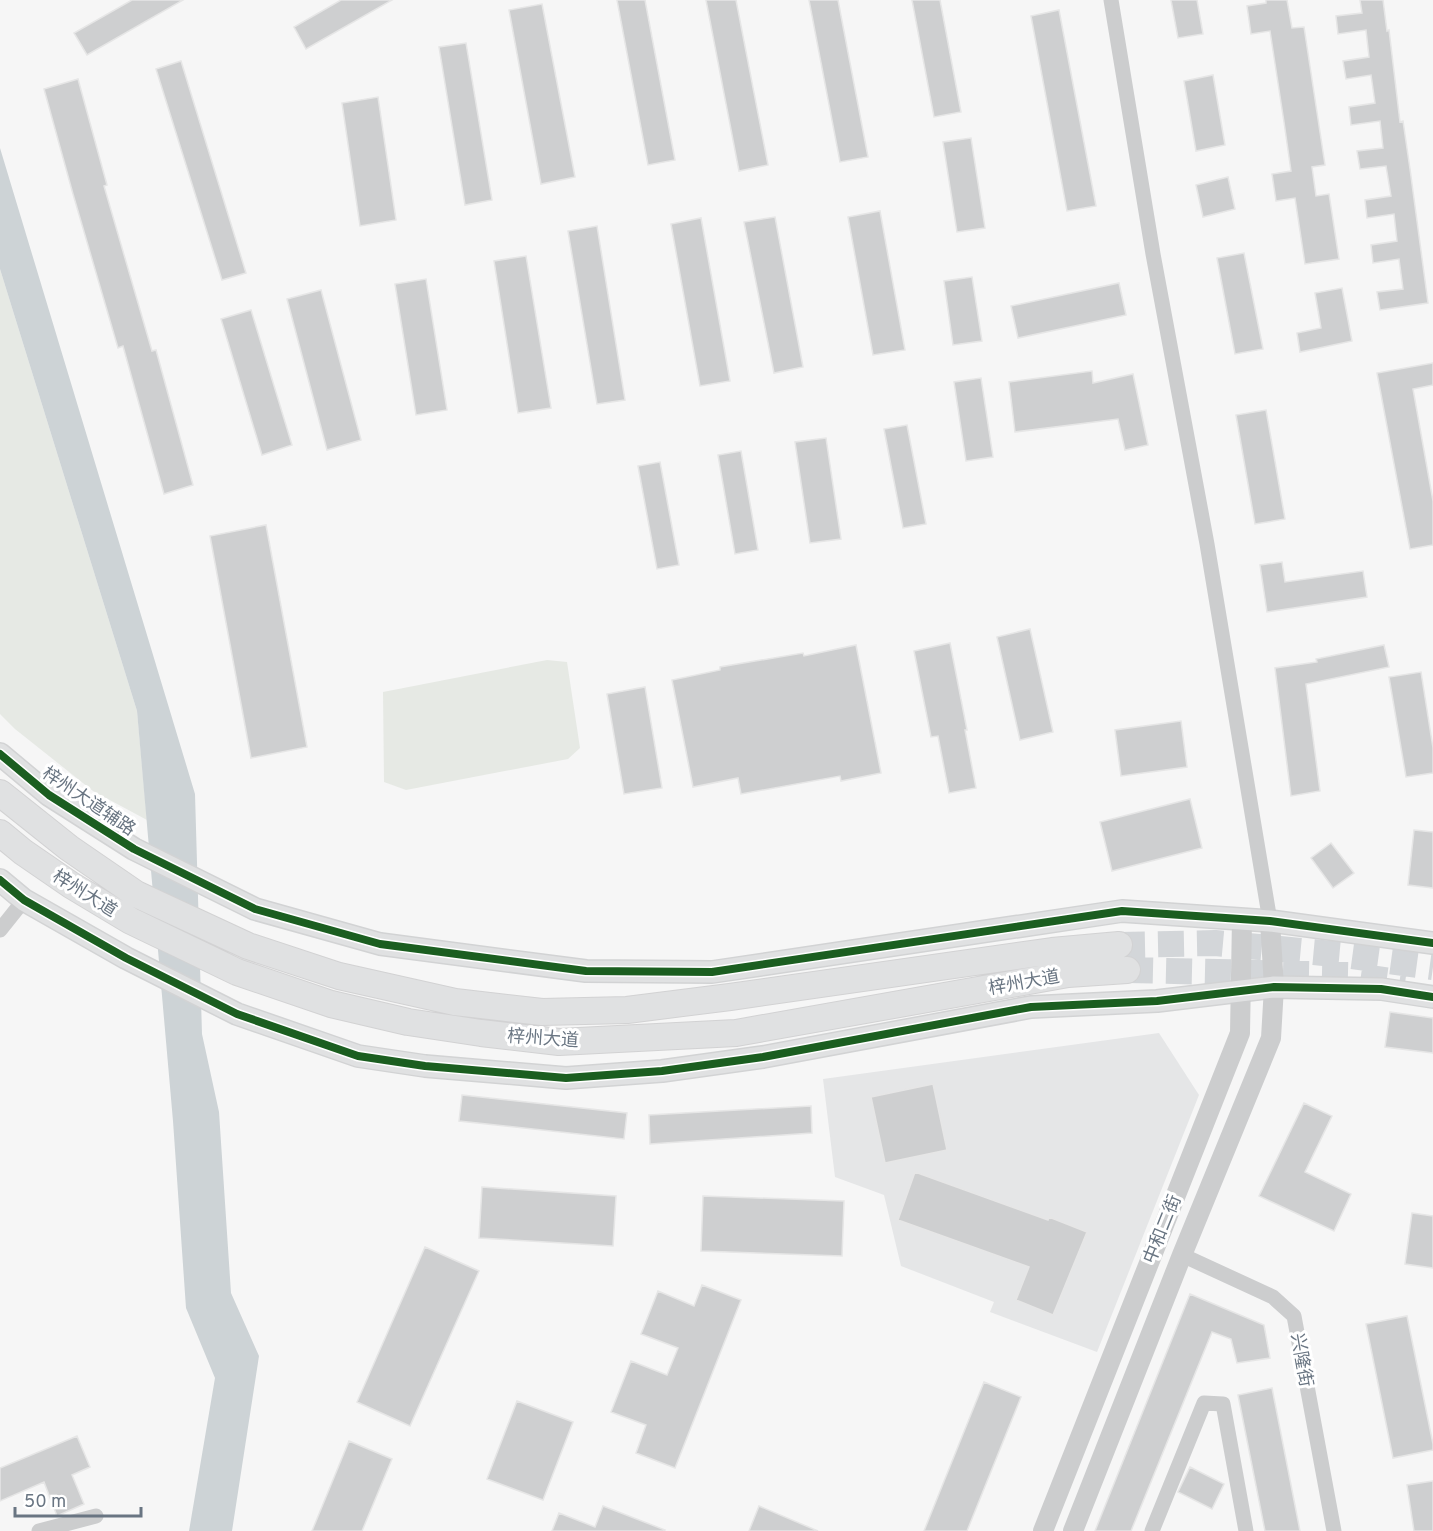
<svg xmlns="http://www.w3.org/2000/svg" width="1433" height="1531" viewBox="0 0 1433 1531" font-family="Overpass,'Noto Sans SC',sans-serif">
  <rect width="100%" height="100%" fill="#f6f6f6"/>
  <!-- built -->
  <path fill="#e5e6e7" d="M 1159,1033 L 1199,1095 L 1097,1352 L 990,1312 L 994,1302 L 901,1266 L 884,1195 L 835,1177 L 823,1079 Z"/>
  <!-- green -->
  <path fill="#e6e9e4" d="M 0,269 L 137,711 L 147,820 L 93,791 L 15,729 L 0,714 Z
    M 547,660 L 567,662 L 580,748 L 568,759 L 406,790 L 384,782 L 383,692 Z"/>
  <!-- water -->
  <path fill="#cdd3d6" d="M 0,148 L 195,794 L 202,1034 L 219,1112 L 231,1293 L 259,1356 L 232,1531 L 189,1531 L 215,1378 L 186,1308 L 173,1121 L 137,711 L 0,269 Z"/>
  <!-- building -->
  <path fill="#cecfd0" stroke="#e6e6e6" stroke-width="1.5" d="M 132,0 L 183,0 L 87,55 L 74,33 Z
    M 341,0 L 392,0 L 306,49 L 294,27 Z
    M 617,0 L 645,0 L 675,160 L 648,165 Z
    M 706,0 L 736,0 L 768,165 L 739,171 Z
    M 809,0 L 838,0 L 868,157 L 840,162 Z
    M 912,0 L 940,0 L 961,112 L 934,117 Z
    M 1171,0 L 1197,0 L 1203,34 L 1178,38 Z
    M 1266,0 L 1287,0 L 1292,28 L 1304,27 L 1325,165 L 1312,167 L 1316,196 L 1329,194 L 1339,259 L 1305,264 L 1295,198 L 1276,201 L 1272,174 L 1291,171 L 1284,122 L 1270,31 L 1251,34 L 1247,6 L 1266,3 Z
    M 1360,0 L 1383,0 L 1387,31 L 1389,30 L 1400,122 L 1403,121 L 1410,169 L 1428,303 L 1380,310 L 1377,292 L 1403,289 L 1399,259 L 1373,263 L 1371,245 L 1397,241 L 1394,214 L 1367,218 L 1365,200 L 1391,196 L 1386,166 L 1360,169 L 1357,151 L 1383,148 L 1380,121 L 1351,125 L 1349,107 L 1375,103 L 1371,75 L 1346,79 L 1343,61 L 1369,57 L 1366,30 L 1338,34 L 1336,16 L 1362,13 Z
    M 542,4 L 575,177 L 541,184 L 509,10 Z
    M 1059,10 L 1096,206 L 1067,211 L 1031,16 Z
    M 466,43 L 492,200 L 465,205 L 439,47 Z
    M 181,61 L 246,273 L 222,280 L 156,69 Z
    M 1213,75 L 1225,145 L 1196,151 L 1184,81 Z
    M 78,79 L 107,185 L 104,186 L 152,351 L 156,350 L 193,485 L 164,494 L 123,346 L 118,348 L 73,194 L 44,89 Z
    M 378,97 L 396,220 L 360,226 L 342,103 Z
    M 971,138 L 985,228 L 957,232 L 943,142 Z
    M 1228,177 L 1235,209 L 1203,217 L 1196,185 Z
    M 880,211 L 905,350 L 873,355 L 848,217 Z
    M 775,217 L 803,367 L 774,373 L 744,222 Z
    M 701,218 L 730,381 L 700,386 L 671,224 Z
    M 597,226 L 625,400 L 597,404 L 568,231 Z
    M 1244,253 L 1263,349 L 1235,354 L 1217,258 Z
    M 526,256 L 551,408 L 518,413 L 494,261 Z
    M 972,277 L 982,341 L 953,345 L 944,281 Z
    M 426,279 L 447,410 L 416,415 L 395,284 Z
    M 1119,283 L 1126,315 L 1018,338 L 1011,306 Z
    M 1342,288 L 1352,341 L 1300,352 L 1297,333 L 1321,328 L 1315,293 Z
    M 321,290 L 361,440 L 327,450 L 287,299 Z
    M 251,310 L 292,445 L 262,455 L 221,319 Z
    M 1433,363 L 1433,385 L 1413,389 L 1433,501 L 1433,545 L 1410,549 L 1377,373 Z
    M 1092,371 L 1093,383 L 1133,374 L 1148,445 L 1125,450 L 1118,419 L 1015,432 L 1009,382 Z
    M 981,378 L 993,457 L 966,461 L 954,382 Z
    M 1266,410 L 1285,519 L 1255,524 L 1236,415 Z
    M 907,425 L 926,524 L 903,528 L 884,429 Z
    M 826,438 L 841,539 L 810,543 L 795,442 Z
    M 741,451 L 758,550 L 735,554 L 718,455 Z
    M 660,462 L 679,565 L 657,569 L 638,466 Z
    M 266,525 L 307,747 L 251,758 L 210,536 Z
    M 1282,562 L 1285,582 L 1363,571 L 1367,597 L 1267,612 L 1260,565 Z
    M 1030,629 L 1053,732 L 1020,740 L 997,637 Z
    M 950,643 L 967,730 L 965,730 L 976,788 L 949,793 L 938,736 L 931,737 L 914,651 Z
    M 856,645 L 881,773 L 841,781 L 840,776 L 741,794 L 738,778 L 693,787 L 672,680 L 720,670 L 720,667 L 803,653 L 804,656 Z
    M 1384,645 L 1389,667 L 1306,684 L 1320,791 L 1291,796 L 1275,668 L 1317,662 L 1316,659 Z
    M 1421,672 L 1433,748 L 1433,773 L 1406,777 L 1389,677 Z
    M 645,687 L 662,788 L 624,794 L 607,694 Z
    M 1181,721 L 1187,767 L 1121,776 L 1115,730 Z
    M 1190,799 L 1202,848 L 1112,871 L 1100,822 Z
    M 1414,830 L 1433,832 L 1433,888 L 1408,885 Z
    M 1331,843 L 1354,873 L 1333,888 L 1311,858 Z
    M 1390,1012 L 1433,1018 L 1433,1053 L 1385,1047 Z
    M 933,1084 L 947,1150 L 885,1163 L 871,1097 Z
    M 462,1095 L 627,1113 L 624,1139 L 459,1121 Z
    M 1304,1103 L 1332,1116 L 1305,1172 L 1351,1194 L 1334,1231 L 1259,1196 Z
    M 811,1106 L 812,1133 L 650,1144 L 649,1115 Z
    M 915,1172 L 1048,1220 L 1049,1217 L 1087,1232 L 1053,1315 L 1016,1300 L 1029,1267 L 898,1220 Z
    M 482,1187 L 616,1196 L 613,1246 L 479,1238 Z
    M 703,1196 L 844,1201 L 842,1256 L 701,1251 Z
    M 1412,1213 L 1433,1216 L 1433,1268 L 1405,1264 Z
    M 425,1247 L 479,1271 L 410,1426 L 357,1402 Z
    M 702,1285 L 741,1300 L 675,1468 L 636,1453 L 646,1425 L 611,1412 L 631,1361 L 667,1375 L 678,1348 L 641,1334 L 658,1291 L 694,1306 Z
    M 1190,1294 L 1264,1325 L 1270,1358 L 1237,1363 L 1231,1339 L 1212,1332 L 1131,1531 L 1095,1531 Z
    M 1407,1316 L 1433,1444 L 1433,1450 L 1393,1458 L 1366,1324 Z
    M 984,1382 L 1021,1397 L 967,1531 L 924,1531 Z
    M 1272,1388 L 1300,1531 L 1265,1531 L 1238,1395 Z
    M 517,1401 L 573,1422 L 543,1500 L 487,1479 Z
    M 77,1436 L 90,1467 L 72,1475 L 84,1504 L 57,1516 L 44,1482 L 0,1501 L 0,1468 Z
    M 349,1441 L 392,1459 L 362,1531 L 312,1531 Z
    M 1190,1467 L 1224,1484 L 1212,1509 L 1178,1492 Z
    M 1433,1481 L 1433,1531 L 1414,1531 L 1407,1485 Z
    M 603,1506 L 665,1530 L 664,1531 L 552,1531 L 559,1513 L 595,1527 Z
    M 759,1506 L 818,1531 L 749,1531 Z"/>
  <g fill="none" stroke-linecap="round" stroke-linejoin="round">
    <!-- trunk-tunnel -->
    <path stroke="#d3d6d9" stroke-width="26" stroke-dasharray="26 13" stroke-linecap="butt" d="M 1119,945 L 1215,943 L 1345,955 L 1433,967
      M 1127,970 L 1349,975 L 1405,983"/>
    <defs>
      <path id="secondary" d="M 0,754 L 49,795 L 134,849 L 255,909 L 380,944 L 586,971 L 712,972 L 1122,911 L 1270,921 L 1433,943
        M 0,880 L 24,900 L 126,958 L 237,1014 L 358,1056 L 425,1066 L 566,1078 L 662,1071 L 763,1057 L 1031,1007 L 1157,1001 L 1274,987 L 1381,989 L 1433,997"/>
      <path id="trunk" d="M 0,793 L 69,848 L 136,894 L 248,946 L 339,976 L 455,1002 L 542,1012 L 627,1010 L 730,997 L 1052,951 L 1119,945
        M 0,833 L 23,852 L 71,885 L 131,921 L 237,972 L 331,1004 L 408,1022 L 481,1033 L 559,1042 L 736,1033 L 1068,974 L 1127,970"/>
    </defs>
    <!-- secondary casing -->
    <use href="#secondary" stroke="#d2d3d4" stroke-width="24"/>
    <!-- trunk casing -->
    <use href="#trunk" stroke="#d2d2d3" stroke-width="28"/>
    <!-- minor -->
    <path stroke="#cccdce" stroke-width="15" d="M 1111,0 L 1153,254 L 1207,544 L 1270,921
      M 0,930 L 24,900
      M 1182,1255 L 1273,1297 L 1294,1316 L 1334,1531
      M 39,1531 L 96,1516
      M 1152,1531 L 1204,1403 L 1223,1404 L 1246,1531"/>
    <!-- tertiary -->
    <path stroke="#cccdce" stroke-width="20" d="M 1043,1531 L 1240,1033 L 1242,919
      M 1073,1531 L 1182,1255 L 1271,1038 L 1274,987 L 1270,921"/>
    <!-- secondary -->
    <use href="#secondary" stroke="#e0e1e2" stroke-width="21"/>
    <!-- trunk -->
    <use href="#trunk" stroke="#e0e1e2" stroke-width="26"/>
    <defs>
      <path id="cycleway" d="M 0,754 L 49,795 L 134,849 L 255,909 L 380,944 L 586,971 L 712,972 L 1122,911 L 1270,921 L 1433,943
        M 0,880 L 24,900 L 126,958 L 237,1014 L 358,1056 L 425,1066 L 566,1078 L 662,1071 L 763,1057 L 1031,1007 L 1157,1001 L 1274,987 L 1381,989 L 1433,997"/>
    </defs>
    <!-- cycleway casing -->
    <use href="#cycleway" stroke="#fff" stroke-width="11"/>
    <!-- cycleway -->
    <use href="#cycleway" stroke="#1b5e20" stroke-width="8"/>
  </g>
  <g text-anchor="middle" stroke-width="6" stroke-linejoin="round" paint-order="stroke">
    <!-- street labels -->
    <g font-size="18" fill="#697582" stroke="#fff">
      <text transform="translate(89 801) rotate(34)" y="6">梓州大道辅路</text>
      <text transform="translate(85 893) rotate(32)" y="6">梓州大道</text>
      <text transform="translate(1024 982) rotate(-10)" y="6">梓州大道</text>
      <text transform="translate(543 1038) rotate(4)" y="6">梓州大道</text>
      <text transform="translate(1162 1229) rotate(-68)" y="6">中和二街</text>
      <text transform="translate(1302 1360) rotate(80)" y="6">兴隆街</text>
    </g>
  </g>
  <!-- scale -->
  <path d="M15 1507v9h126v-9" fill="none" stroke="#697582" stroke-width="3"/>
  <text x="24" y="1507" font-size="18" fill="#697582" stroke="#ffffff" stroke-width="4.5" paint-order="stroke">50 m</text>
</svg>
